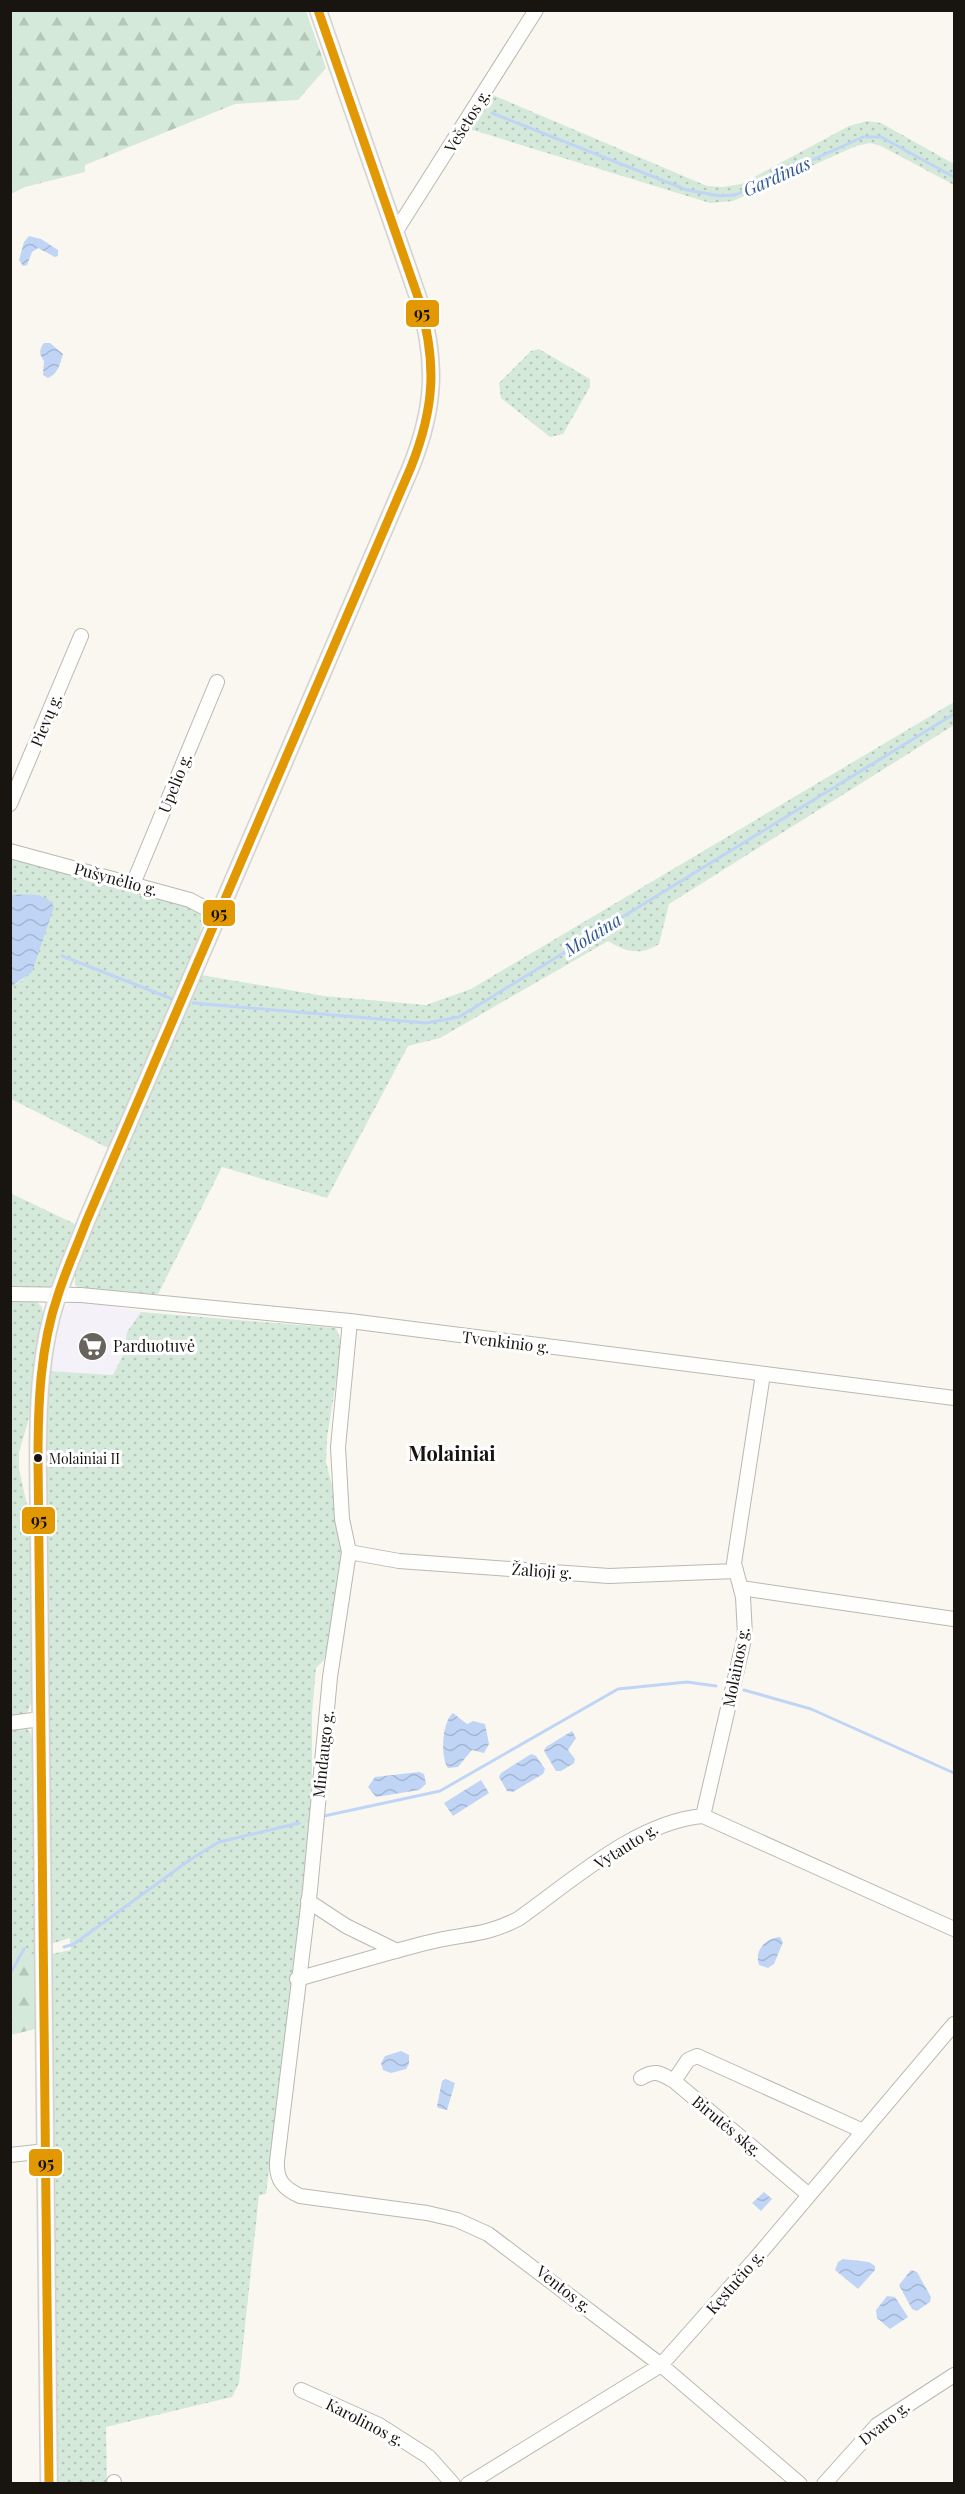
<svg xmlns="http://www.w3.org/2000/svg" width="965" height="2494" viewBox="0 0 965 2494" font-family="'Playfair Display',serif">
  <defs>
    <pattern id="grass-dots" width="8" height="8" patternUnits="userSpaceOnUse" patternTransform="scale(1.5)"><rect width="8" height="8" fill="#d4e9d9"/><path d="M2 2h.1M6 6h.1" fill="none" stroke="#b5c7b9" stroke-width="1.8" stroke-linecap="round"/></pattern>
    <pattern id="forest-firs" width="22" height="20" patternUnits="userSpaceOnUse" patternTransform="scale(1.5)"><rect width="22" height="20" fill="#d4e9d9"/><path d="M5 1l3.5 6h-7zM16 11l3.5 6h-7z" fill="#b5c7b9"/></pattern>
    <pattern id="water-waves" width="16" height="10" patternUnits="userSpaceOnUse" patternTransform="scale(1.5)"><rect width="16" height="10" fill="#c0d5f6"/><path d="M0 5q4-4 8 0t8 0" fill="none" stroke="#a4b6d2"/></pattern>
  </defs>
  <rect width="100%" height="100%" fill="#faf7f0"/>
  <!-- commercial -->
  <path fill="#f4f2f8" d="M 78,1300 L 141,1312 L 128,1332 L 125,1351 L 113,1375 L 48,1371 L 62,1311 L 67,1305 Z"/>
  <!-- grass -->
  <path fill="url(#grass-dots)" d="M 488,93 L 707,186 L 723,187 L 741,184 L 849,126 L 867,121 L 881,123 L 954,164 L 954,185 L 881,146 L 870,143 L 856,146 L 733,201 L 710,203 L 466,128 Z
    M 539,349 L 590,379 L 590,387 L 563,434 L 550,437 L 501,398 L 499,383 L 531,351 Z
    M 954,702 L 954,725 L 669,904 L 659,944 C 640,956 626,952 608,941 L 440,1038 L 408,1046 L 327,1198 L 222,1167 L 158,1294 L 85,1292 L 75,1285 C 72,1251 98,1217 111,1187 C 142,1116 170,1045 201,975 L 324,996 L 426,1005 L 471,989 Z
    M 10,859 L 189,905 L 199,911 L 204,919 L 195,949 L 108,1148 L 11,1099 L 11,987 L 23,980 L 43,896 L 11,895 Z
    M 10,1193 L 75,1224 L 50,1288 L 11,1291 Z
    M 10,1298 L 37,1302 L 42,1307 L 43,1316 L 28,1422 L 19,1452 L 19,1469 L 30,1519 L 32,1699 L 29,1710 L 22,1718 L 10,1719 Z
    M 141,1312 L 336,1328 L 342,1344 L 327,1438 L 326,1462 L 349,1552 L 324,1660 L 316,1668 L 312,1713 L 312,1810 L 266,2194 L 259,2195 L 239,2383 L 232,2397 L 106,2427 L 107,2483 L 57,2483 L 51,1954 L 71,1950 L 70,1938 L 51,1944 L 45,1428 L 48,1371 L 113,1375 L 125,1351 L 127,1332 Z
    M 25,1727 L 30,1732 L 33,1745 L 36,1964 L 16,1949 L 11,1960 L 11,1730 Z"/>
  <!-- forest -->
  <path fill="url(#forest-firs)" d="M 11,10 L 306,11 L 326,68 L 298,100 L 235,104 L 85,165 L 85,172 L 25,187 L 11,194 Z
    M 16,1949 L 29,1955 L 36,1964 L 35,2029 L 11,2035 L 11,1960 Z"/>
  <!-- water -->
  <path fill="url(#water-waves)" d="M 29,236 L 41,239 L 58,250 L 58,256 L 55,257 L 38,248 L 32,252 L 27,265 L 23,266 L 19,260 L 24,242 Z
    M 44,343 L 50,343 L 63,354 C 60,364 58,374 48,378 L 43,375 L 44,361 C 39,355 39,349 44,343 Z
    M 11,895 C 27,895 46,891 54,907 L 32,972 L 11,987 Z
    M 453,1713 L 467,1724 L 473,1721 L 485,1724 L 489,1744 L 484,1753 L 472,1750 L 458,1767 L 448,1768 C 440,1757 442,1721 453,1713 Z
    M 572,1731 L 576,1738 L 568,1750 L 575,1759 L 574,1763 L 561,1771 L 556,1771 L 544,1751 L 546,1747 Z
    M 531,1754 L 536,1756 L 545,1769 L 543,1774 L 513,1792 L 507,1791 L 499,1777 L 501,1773 Z
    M 419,1772 L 424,1774 L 426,1784 L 419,1790 L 376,1797 L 368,1787 L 375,1777 Z
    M 481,1780 L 489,1793 L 453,1816 L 444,1803 Z
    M 780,1937 L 783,1942 L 774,1964 L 768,1968 L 759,1965 C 754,1950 766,1938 780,1937 Z
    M 401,2051 L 409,2055 L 409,2064 L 406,2069 L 391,2073 L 383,2070 L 381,2063 L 385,2056 Z
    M 445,2079 L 455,2083 L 447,2110 L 438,2108 L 437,2106 L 442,2081 Z
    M 764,2192 L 772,2199 L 761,2211 L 752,2203 Z
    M 843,2259 L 869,2262 L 875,2266 L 875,2270 L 858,2289 L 835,2270 L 838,2262 Z
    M 911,2270 L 917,2272 L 931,2297 L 930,2302 L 917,2311 L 912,2309 L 899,2285 Z
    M 887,2296 L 895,2297 L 908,2317 L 890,2329 L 877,2318 L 876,2310 Z"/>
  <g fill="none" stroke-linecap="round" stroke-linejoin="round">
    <!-- stream -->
    <path stroke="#c0d5f6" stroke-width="3" d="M 492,113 L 687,190 L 720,196 L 735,195 L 863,137 L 881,137 L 954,177
      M 62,956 L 170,998
      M 193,1003 L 426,1023 L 459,1017 L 954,714
      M 744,1690 L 811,1709 L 954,1773
      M 324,1816 L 440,1791 L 618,1689 L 687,1682 L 716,1686
      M 64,1947 L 74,1944 L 191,1859 L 219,1842 L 299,1823
      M 10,1974 L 24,1949"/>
    <defs>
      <path id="minor" d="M 396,231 L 536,10
        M 10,804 L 81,636
        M 10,851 L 190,900 L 218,915
        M 133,884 L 217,682
        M 10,1294 L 81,1295 L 350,1321 L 954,1398
        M 350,1321 L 338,1447 L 342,1519 L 349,1552 L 330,1677 L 310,1890 L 277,2161 C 276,2180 283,2188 300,2196 L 427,2213 L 457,2220 L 488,2234 L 661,2365 L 800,2484
        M 349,1552 L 399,1561 L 609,1576 L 736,1571
        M 741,1588 L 954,1619
        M 10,1723 L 41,1719
        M 703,1816 L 745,1635 L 743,1597 L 734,1563 L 763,1374
        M 308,1901 L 346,1926 L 397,1951
        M 297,1979 C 341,1967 385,1953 430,1942 C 465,1933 483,1937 518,1919 C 572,1881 636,1822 703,1816 L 954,1929
        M 641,2078 C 655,2069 660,2073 674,2081 L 809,2195
        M 674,2081 L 688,2060 L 697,2056 L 863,2131
        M 10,2155 L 46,2151
        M 301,2390 L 379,2425 L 429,2457 L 453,2484
        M 114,2482 L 114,2484
        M 468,2484 L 661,2365 L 756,2258 L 954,2024
        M 824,2484 L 877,2425 L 954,2375"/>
      <path id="major" d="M 49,2484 L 38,1459 C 38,1404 40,1347 58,1295 C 66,1270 77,1246 86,1222 L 411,467 C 435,407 437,363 419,300 L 318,10"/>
    </defs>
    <!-- minor casing -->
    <use href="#minor" stroke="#bab8b2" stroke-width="16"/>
    <!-- major casing -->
    <use href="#major" stroke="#d4d2ce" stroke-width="19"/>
    <!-- minor -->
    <use href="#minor" stroke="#fefefd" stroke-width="14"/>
    <!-- major -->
    <use href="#major" stroke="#f6f4f8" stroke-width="16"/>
    <defs>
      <path id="bus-1" d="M 49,2484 L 38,1459 C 38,1404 40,1347 58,1295 C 66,1270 77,1246 86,1222 L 411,467 C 435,407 437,363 419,300 L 318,10"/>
    </defs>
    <!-- bus-1 casing -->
    <use href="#bus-1" stroke="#fff" stroke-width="14"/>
    <!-- bus-1 -->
    <use href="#bus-1" stroke="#e19802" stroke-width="9"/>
  </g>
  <!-- icons -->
  <defs>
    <symbol id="supermarket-disc" viewBox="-11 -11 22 22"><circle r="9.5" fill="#67645e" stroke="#fff"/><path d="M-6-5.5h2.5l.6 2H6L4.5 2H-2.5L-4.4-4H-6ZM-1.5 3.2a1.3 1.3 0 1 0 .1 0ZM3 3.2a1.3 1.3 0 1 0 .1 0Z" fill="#fff"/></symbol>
  </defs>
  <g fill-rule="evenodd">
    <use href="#supermarket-disc" x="76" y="1330" width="33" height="33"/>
  </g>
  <!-- markers -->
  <circle fill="#181510" stroke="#fff" stroke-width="2" cx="38" cy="1458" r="5"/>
  <g text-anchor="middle" stroke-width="6" stroke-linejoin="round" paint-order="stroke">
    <!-- bus labels -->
    <g font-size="14" fill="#181510" stroke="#fff" text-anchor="start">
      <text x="49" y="1464">Molainiai II</text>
    </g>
    <!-- street labels -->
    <g font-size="16" fill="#181510" stroke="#fff">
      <text transform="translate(467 121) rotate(-58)" y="6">Vešetos g.</text>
      <text transform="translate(46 720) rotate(-67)" y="6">Pievų g.</text>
      <text transform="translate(175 783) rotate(-68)" y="6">Upelio g.</text>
      <text transform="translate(116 879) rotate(15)" y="6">Pušynėlio g.</text>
      <text transform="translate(506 1342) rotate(7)" y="6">Tvenkinio g.</text>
      <text transform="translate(542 1571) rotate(4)" y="6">Žalioji g.</text>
      <text transform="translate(736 1667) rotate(-79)" y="6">Molainos g.</text>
      <text transform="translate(323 1754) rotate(-84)" y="6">Mindaugo g.</text>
      <text transform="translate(626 1846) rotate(-32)" y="6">Vytauto g.</text>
      <text transform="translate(727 2126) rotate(40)" y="6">Birutės skg.</text>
      <text transform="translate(735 2282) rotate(-49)" y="6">Kęstučio g.</text>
      <text transform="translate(564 2289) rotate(38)" y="6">Ventos g.</text>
      <text transform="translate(365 2422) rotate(27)" y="6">Karolinos g.</text>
      <text transform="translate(884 2423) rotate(-39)" y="6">Dvaro g.</text>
    </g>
    <!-- poi labels -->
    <g font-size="16" fill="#181510" stroke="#fff" text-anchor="start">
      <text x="113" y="1352">Parduotuvė</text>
    </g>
    <!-- water labels -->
    <g font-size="18" font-style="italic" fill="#2f5793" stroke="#fff">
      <text transform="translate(777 177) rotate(-24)" y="6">Gardinas</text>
      <text transform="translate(593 935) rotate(-32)" y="6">Molaina</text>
    </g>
    <!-- quarter labels -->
    <g font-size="20" font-weight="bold" fill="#181510" stroke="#fff">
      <text x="452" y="1461">Molainiai</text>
    </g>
  </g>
  <g stroke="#fff" stroke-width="2">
    <rect x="405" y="299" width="35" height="29" rx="6" fill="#e19802"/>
    <rect x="202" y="899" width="34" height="28" rx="6" fill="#e19802"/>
    <rect x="21" y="1506" width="35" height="29" rx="6" fill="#e19802"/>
    <rect x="28" y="2148" width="35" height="29" rx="6" fill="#e19802"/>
  </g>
  <g font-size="16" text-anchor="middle" font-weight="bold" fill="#111">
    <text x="422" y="319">95</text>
    <text x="219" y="919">95</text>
    <text x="39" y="1526">95</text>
    <text x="46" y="2169">95</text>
  </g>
  <!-- border -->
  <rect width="965" height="2494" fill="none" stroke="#181510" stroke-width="24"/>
</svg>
